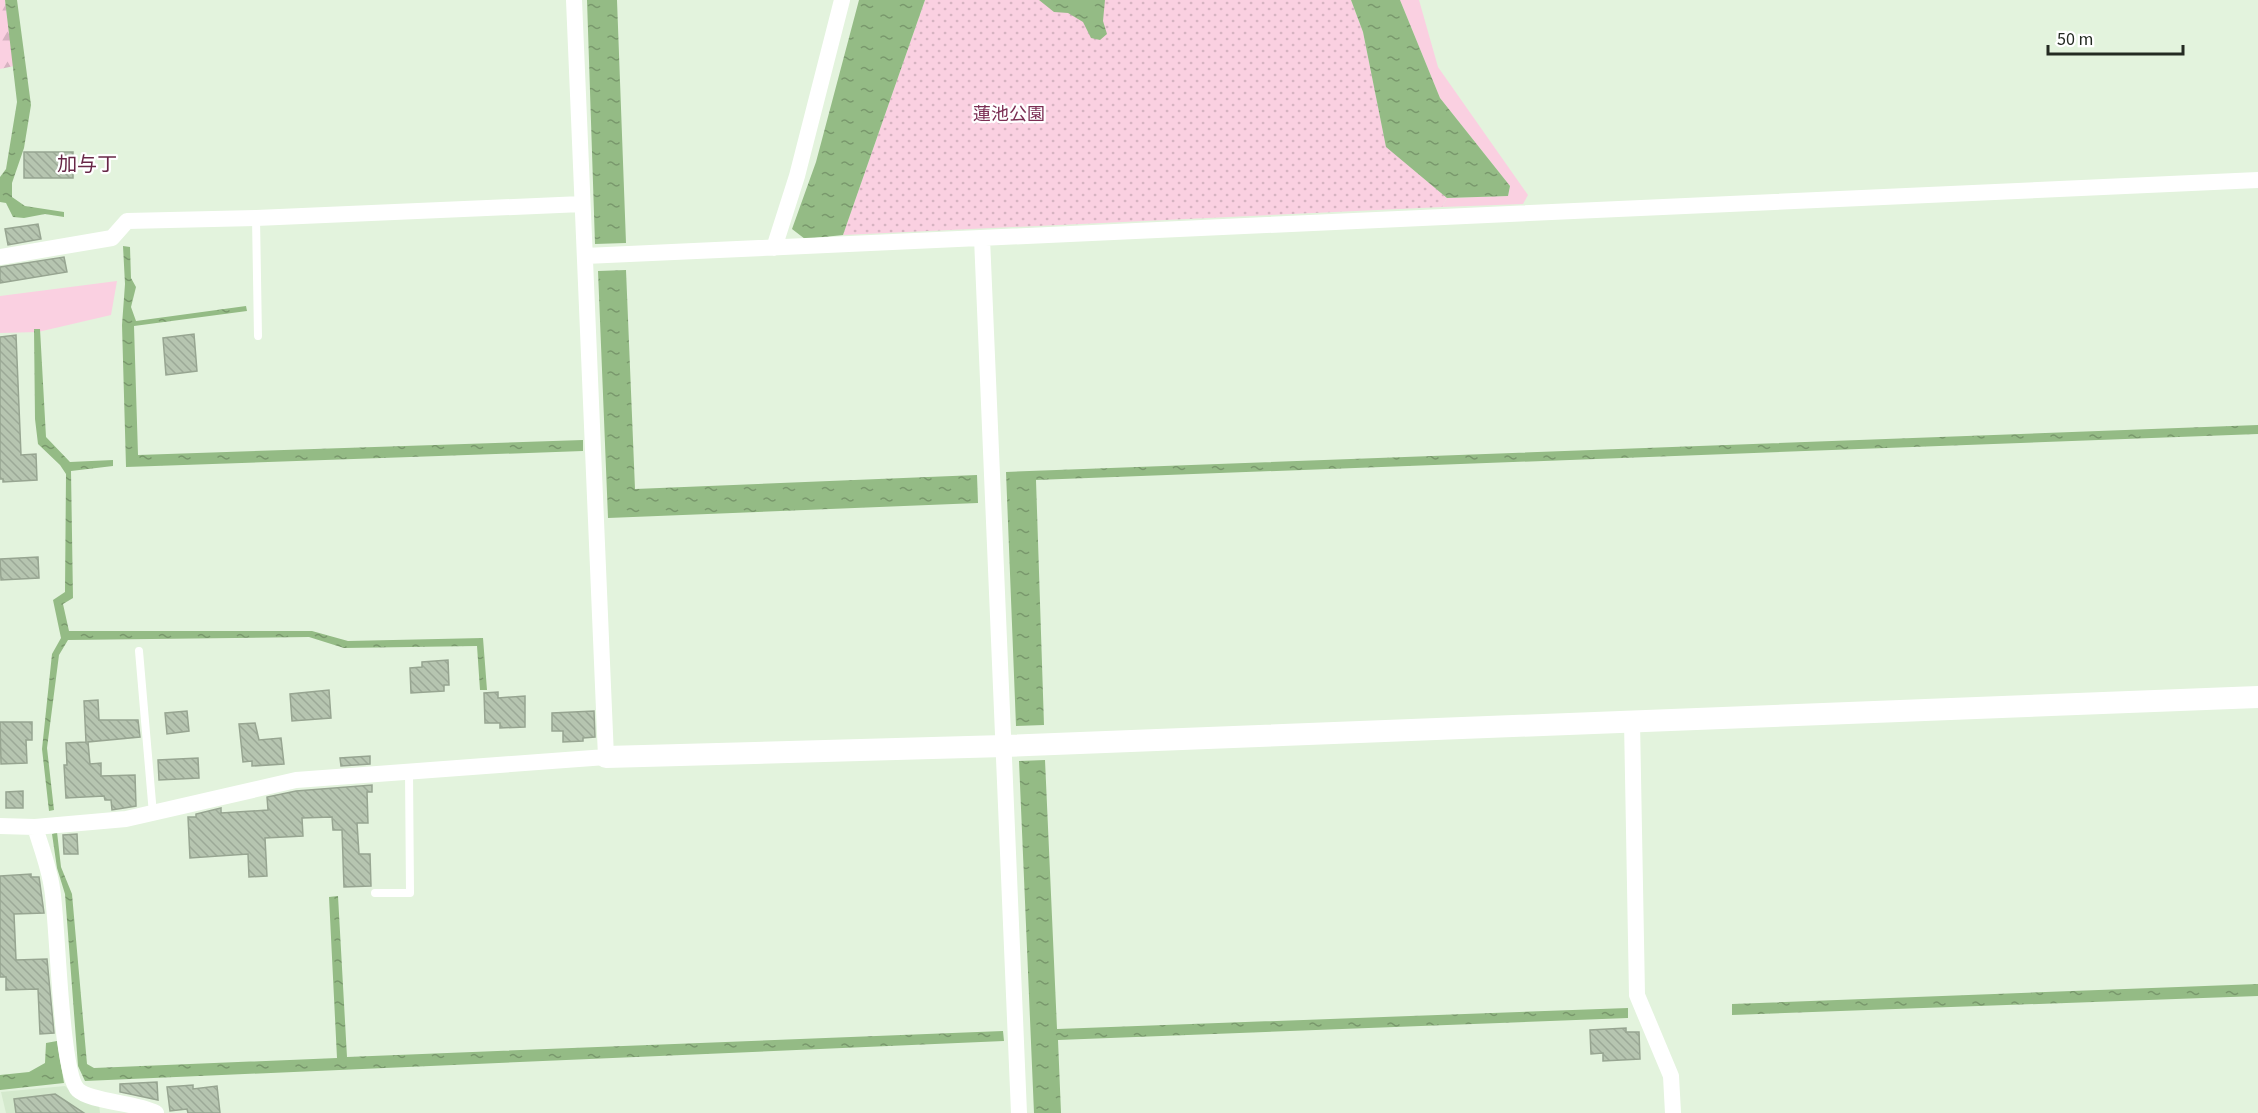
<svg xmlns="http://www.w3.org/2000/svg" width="2258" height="1113" viewBox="0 0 2258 1113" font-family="'Source Sans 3','Noto Sans JP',sans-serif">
  <defs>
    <pattern id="forest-firs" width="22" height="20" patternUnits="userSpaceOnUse" patternTransform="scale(1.5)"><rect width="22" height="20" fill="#fad0e1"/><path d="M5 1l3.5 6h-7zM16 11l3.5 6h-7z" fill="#d6b3c1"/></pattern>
    <pattern id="park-dots" width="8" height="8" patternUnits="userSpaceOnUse" patternTransform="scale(1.5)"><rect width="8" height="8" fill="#fad0e1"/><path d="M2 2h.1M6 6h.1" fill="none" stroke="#d6b3c1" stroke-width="1.8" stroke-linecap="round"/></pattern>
    <pattern id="water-ripples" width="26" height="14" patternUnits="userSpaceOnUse" patternTransform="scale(1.5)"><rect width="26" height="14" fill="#94bb85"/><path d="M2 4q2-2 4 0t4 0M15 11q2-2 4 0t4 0" fill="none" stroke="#79986c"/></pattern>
    <pattern id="building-back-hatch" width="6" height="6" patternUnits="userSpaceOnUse" patternTransform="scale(1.5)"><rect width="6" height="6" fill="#b6c5b0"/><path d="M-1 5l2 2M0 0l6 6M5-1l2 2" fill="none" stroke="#9ca997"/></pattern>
  </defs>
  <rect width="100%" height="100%" fill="#e3f3dd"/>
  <!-- built -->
  <path fill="#d4e9cd" d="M 65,1086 L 80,1100 L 99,1105 L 100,1113 L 6,1113 L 1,1092 Z"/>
  <!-- grass -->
  <path fill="#fad0e1" d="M 1400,0 L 1419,0 L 1438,67 L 1528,195 L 1523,204 L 1442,207 L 1447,198 L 1508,196 L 1510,186 L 1440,98 Z
    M 117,281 L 111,315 L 38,332 L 0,333 L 0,296 Z"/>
  <!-- forest -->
  <path fill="url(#forest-firs)" d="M 0,0 L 5,0 L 14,66 L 0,69 Z"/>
  <!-- park -->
  <path fill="url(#park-dots)" d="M 925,0 L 1351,0 L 1363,32 L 1386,146 L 1447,198 L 1442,207 L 843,235 Z"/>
  <!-- water -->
  <path fill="url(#water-ripples)" d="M 5,0 L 17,0 L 31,105 L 24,148 L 12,183 L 12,197 L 25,206 L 64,212 L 64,217 L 45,214 L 24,218 L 13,217 L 6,203 L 0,202 L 0,177 L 6,169 L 17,102 Z
    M 587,0 L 617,0 L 626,243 L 595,244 Z
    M 859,0 L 925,0 L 843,235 L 805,239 L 792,229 L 816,162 Z
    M 1039,0 L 1105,0 L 1103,21 L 1107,34 L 1100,40 L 1091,38 L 1083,22 L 1068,13 L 1054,12 Z
    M 1351,0 L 1400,0 L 1440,98 L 1510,186 L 1508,196 L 1447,198 L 1386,147 L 1363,32 Z
    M 123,246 L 130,247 L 131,278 L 136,287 L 131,307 L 136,321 L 246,306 L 247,311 L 134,326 L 138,455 L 583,440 L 583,451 L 126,467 L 122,325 L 125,284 Z
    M 626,270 L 635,489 L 977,475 L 978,503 L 608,518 L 598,271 Z
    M 34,329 L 40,329 L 46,437 L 70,462 L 113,460 L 113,466 L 71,471 L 73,598 L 63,604 L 69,631 L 312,631 L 348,641 L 483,638 L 487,690 L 480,690 L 477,646 L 344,648 L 309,637 L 68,640 L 59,655 L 47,748 L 54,810 L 49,811 L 42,749 L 52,654 L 61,638 L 53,600 L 65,592 L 66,474 L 60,465 L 38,444 L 35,419 Z
    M 2258,425 L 2258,434 L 1036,480 L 1044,725 L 1016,726 L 1006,472 Z
    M 1045,760 L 1057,1029 L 1628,1008 L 1628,1018 L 1058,1040 L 1061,1113 L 1034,1113 L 1019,761 Z
    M 57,832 L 61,867 L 72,894 L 87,1064 L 94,1068 L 337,1058 L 329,897 L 338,896 L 347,1057 L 1003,1031 L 1004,1041 L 85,1081 L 78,1066 L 65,894 L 57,868 L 52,834 Z
    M 2258,984 L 2258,996 L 1732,1015 L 1732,1004 Z
    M 57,1041 L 64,1083 L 0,1090 L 0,1075 L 29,1072 L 45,1063 L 46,1043 Z"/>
  <!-- building -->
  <path fill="url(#building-back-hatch)" stroke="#97a591" stroke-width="1.5" d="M 24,152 L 73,152 L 73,178 L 24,178 Z
    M 38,224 L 41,239 L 8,245 L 5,229 Z
    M 64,257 L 67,272 L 0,283 L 0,267 Z
    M 194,334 L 197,371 L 166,375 L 163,338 Z
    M 16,335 L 21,455 L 36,454 L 37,480 L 3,482 L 3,479 L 0,479 L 0,337 Z
    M 38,557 L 39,578 L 1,580 L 0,559 Z
    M 448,660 L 449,685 L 444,685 L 444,691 L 411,693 L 410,668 L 422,667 L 422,662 Z
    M 329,690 L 331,718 L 292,721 L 290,694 Z
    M 498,692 L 498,698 L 525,696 L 525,727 L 500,728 L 500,723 L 485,723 L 484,693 Z
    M 98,700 L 99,720 L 138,720 L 140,737 L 88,742 L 90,764 L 101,763 L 101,776 L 135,775 L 136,806 L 112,810 L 111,800 L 105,800 L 104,796 L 66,798 L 64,765 L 67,765 L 66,743 L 86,742 L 84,701 Z
    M 187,711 L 189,731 L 167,734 L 165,713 Z
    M 594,711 L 595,737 L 583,738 L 583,741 L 563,742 L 563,731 L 552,731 L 552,713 Z
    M 0,722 L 32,722 L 32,740 L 26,740 L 27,763 L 1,764 Z
    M 255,723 L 259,740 L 281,738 L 284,764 L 252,766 L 252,761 L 243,762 L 239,724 Z
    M 370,756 L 370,764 L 341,766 L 340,758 Z
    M 198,758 L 199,778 L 159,780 L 158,760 Z
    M 372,785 L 372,792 L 367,792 L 368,823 L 357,823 L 359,854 L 370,854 L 371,886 L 344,887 L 342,830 L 333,830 L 332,817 L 302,818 L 303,836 L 265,838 L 267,876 L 249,877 L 248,854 L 190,858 L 188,817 L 196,817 L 196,814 L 221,808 L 221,813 L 268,810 L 267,797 L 296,791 Z
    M 23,791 L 23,808 L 6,808 L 6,792 Z
    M 77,834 L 78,854 L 64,854 L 63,835 Z
    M 31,874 L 31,877 L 39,877 L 44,913 L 14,914 L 16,960 L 47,959 L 54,1033 L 40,1034 L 38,989 L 6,990 L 6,977 L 0,977 L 0,876 Z
    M 1626,1028 L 1626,1032 L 1639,1032 L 1640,1059 L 1603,1061 L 1603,1053 L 1591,1054 L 1590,1030 Z
    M 157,1082 L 158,1100 L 120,1092 L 120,1084 Z
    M 193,1085 L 193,1089 L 217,1086 L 220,1113 L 188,1113 L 187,1109 L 170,1111 L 167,1087 Z
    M 55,1094 L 84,1113 L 16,1113 L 14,1099 Z"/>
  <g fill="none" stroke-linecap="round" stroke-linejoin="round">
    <!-- lane -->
    <path stroke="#fff" stroke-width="8" d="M 256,218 L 258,336
      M 139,651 L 153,814
      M 375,893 L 410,893 L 409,772"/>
    <!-- street -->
    <path stroke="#fff" stroke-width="16" d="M 982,238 L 1019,1113
      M 774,248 L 797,176 L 842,0
      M 585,256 L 2258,180
      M 0,257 L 112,238 L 127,221 L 256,218 L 582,204
      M 1632,721 L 1637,995 L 1671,1076 L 1673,1113
      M 0,826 L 35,827 L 126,819 L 296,780 L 606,757 L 574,0
      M 35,827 C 41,847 49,867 52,888 C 58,922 60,1073 78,1090 C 91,1102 135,1102 156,1113"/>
    <!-- secondary -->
    <path stroke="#fff" stroke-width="22" d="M 606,757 L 1004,746 L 2258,697"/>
  </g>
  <g text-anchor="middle" stroke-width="4.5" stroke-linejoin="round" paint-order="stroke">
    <!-- park labels -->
    <g font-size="18" fill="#7b2e54" stroke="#fff">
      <text x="1009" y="120">蓮池公園</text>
    </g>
    <!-- neighbourhood labels -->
    <g font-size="20" fill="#682747" stroke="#fff">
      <text x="87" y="171">加与丁</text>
    </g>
  </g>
  <!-- scale -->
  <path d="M2048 45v9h135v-9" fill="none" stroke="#242a22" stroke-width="3"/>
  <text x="2057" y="45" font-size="18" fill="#242a22" stroke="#ffffff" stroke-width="4.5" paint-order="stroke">50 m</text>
</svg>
